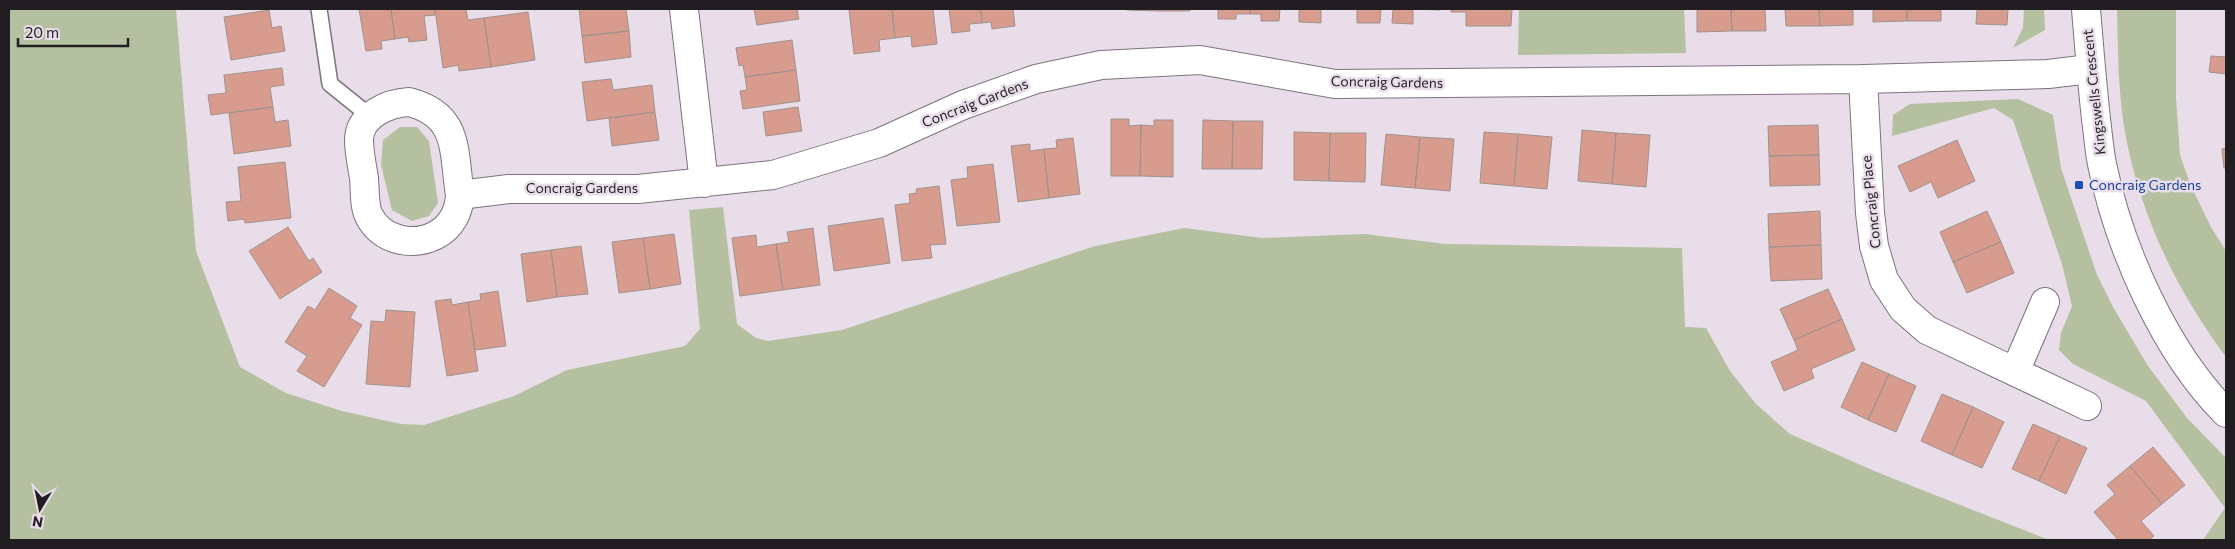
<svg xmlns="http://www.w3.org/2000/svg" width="2235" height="549" viewBox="0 0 2235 549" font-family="Commissioner,sans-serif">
  <rect width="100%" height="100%" fill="#e8dde9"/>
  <!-- green -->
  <path fill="#b4c09f" d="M 9,9 L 176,9 L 196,251 L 240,367 L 286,393 L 342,411 L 401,424 L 424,425 L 514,396 L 567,370 L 685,346 L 700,329 L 689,210 L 723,207 L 737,324 L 756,338 L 768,341 L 842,330 L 1095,246 L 1184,228 L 1262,238 L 1364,234 L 1446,244 L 1682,248 L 1685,327 L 1706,328 L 1730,371 L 1756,404 L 1790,434 L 1879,473 L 2049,540 L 9,540 Z
    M 1519,9 L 1684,9 L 1686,53 L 1518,55 Z
    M 2024,9 L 2044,9 L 2045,30 L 2013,48 L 2023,28 Z
    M 2117,9 L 2176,9 L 2176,98 L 2180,155 L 2191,186 L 2211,227 L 2226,251 L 2226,357 C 2177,291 2142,219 2126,138 C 2118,95 2118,52 2117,9 Z
    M 2018,99 L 2053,115 L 2061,168 L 2097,275 L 2113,307 L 2148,366 L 2187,418 L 2226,458 L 2226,540 L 2203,540 L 2225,508 L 2146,401 L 2073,364 L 2059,350 L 2061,333 L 2072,306 L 2062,264 L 2013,120 L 1994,108 L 1892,136 L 1893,115 L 1910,104 Z
    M 400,127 L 417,127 L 429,141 L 438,203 L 429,216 L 412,221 L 392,210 L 381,165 L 383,140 Z"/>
  <!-- building -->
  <path fill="#d89c8e" stroke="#a1928e" d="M 359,9 L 391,9 L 395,39 L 381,41 L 382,49 L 366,51 Z
    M 391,9 L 435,9 L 435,15 L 424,16 L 427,40 L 409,42 L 408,37 L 395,39 Z
    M 435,9 L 466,9 L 468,20 L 484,18 L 491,67 L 459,71 L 458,65 L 443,68 Z
    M 579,9 L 626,9 L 629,31 L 582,36 Z
    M 754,9 L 797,9 L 799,19 L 757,25 Z
    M 849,9 L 892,9 L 895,38 L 879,40 L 880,51 L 854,54 Z
    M 892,9 L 933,9 L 937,44 L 912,47 L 911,36 L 895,38 Z
    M 949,9 L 981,9 L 982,23 L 969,24 L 970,31 L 952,33 Z
    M 981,9 L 1013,9 L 1015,26 L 992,29 L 991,22 L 982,23 Z
    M 1127,9 L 1158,9 L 1158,11 L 1127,10 Z
    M 1158,9 L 1190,9 L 1190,11 L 1158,11 Z
    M 1218,9 L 1250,9 L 1250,14 L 1236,14 L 1236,19 L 1218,19 Z
    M 1250,9 L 1280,9 L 1279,21 L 1261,21 L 1261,14 L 1250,14 Z
    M 1299,9 L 1321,9 L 1321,23 L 1299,22 Z
    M 1340,9 L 1381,9 L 1380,23 L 1357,23 L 1357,9 Z
    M 1393,9 L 1440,9 L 1440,10 L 1413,9 L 1413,24 L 1392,23 Z
    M 1451,9 L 1512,9 L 1511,26 L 1466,26 L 1466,12 L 1451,12 Z
    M 1697,9 L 1731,9 L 1732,31 L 1697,32 Z
    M 1731,9 L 1765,9 L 1766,31 L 1732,31 Z
    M 1785,9 L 1819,9 L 1820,26 L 1786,26 Z
    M 1819,9 L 1853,9 L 1853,25 L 1820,26 Z
    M 1873,9 L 1907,9 L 1907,21 L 1873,22 Z
    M 1907,9 L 1941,9 L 1941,21 L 1907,21 Z
    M 1977,9 L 2008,9 L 2007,25 L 1976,24 Z
    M 269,10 L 272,28 L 281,26 L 285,51 L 231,60 L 224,17 Z
    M 528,12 L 535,60 L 491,67 L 484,18 Z
    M 629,31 L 631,57 L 585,63 L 582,36 Z
    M 792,40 L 796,70 L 745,77 L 743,65 L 739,66 L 736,48 Z
    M 2211,56 L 2226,57 L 2226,74 L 2209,72 Z
    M 282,68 L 284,85 L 270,87 L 273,107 L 211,115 L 208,95 L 226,93 L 224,75 Z
    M 796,70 L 800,101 L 743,109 L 740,91 L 747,90 L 745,77 Z
    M 611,79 L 613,90 L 652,85 L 655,112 L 587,121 L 582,82 Z
    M 273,107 L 275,122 L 288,120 L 291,146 L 234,154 L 229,113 Z
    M 798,107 L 802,131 L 766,136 L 763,112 Z
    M 655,112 L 659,140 L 612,146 L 609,118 Z
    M 1111,119 L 1129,119 L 1129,126 L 1141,125 L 1140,176 L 1111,176 Z
    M 1154,120 L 1173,120 L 1173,177 L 1140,176 L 1141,125 L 1154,126 Z
    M 1203,120 L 1233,121 L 1232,169 L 1202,169 Z
    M 1233,121 L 1263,121 L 1262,169 L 1232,169 Z
    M 1818,125 L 1819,155 L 1769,156 L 1768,126 Z
    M 1582,130 L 1616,133 L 1612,184 L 1578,181 Z
    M 1294,132 L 1330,133 L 1329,181 L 1294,180 Z
    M 1484,132 L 1518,134 L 1514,186 L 1480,183 Z
    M 1330,133 L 1366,133 L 1365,182 L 1329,181 Z
    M 1616,133 L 1650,135 L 1646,187 L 1612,184 Z
    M 1386,134 L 1420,137 L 1415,188 L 1381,185 Z
    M 1518,134 L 1552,137 L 1547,189 L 1514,186 Z
    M 1420,137 L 1454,139 L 1450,191 L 1415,188 Z
    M 1073,138 L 1080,194 L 1049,198 L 1044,149 L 1057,148 L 1056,140 Z
    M 1957,140 L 1975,181 L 1938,198 L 1931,182 L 1910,192 L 1898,166 Z
    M 1030,144 L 1030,151 L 1044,149 L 1049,198 L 1018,202 L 1011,146 Z
    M 2226,148 L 2226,168 L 2224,168 L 2222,149 Z
    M 1819,155 L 1820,185 L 1770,186 L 1769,156 Z
    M 285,162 L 291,218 L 245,223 L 244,219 L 228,221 L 226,202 L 241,201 L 238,167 Z
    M 993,164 L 1000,222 L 957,226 L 951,180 L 968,178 L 967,167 Z
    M 939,186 L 946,244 L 930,245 L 932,258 L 902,261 L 895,205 L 910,203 L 909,194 L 917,193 L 916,189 Z
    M 1820,211 L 1821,245 L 1769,247 L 1768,214 Z
    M 1987,211 L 2001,242 L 1953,262 L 1940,232 Z
    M 883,218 L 890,263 L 834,271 L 828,226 Z
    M 288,227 L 309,261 L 313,258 L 322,272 L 280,299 L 249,251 Z
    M 813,228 L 820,285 L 783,290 L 776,244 L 789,242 L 787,232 Z
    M 674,234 L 681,284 L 650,289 L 643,238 Z
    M 756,235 L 757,247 L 776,244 L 783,290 L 740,296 L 732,238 Z
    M 643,238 L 650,289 L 619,293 L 612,242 Z
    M 2001,242 L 2014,273 L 1967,293 L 1953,262 Z
    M 1821,245 L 1822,279 L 1771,281 L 1769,247 Z
    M 581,246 L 588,294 L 557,297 L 551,250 Z
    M 551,250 L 557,297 L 527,302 L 521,254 Z
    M 329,288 L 357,306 L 350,318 L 362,325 L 324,387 L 297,371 L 307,356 L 285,342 L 308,306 L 315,310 Z
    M 1828,289 L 1842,319 L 1794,340 L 1780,309 Z
    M 498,291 L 506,346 L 475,350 L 468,302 L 481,300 L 480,294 Z
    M 451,299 L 452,305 L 468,302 L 478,371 L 447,376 L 435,301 Z
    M 386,310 L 415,312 L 410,387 L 366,384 L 371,321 L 385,322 Z
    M 1842,319 L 1855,350 L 1811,369 L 1814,378 L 1784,391 L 1771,362 L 1798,350 L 1794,340 Z
    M 1862,362 L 1889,374 L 1868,420 L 1841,407 Z
    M 1889,374 L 1916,386 L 1896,432 L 1868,420 Z
    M 1942,394 L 1973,407 L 1952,455 L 1921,441 Z
    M 1973,407 L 2004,422 L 1982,468 L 1952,455 Z
    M 2033,424 L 2060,436 L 2039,481 L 2012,469 Z
    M 2060,436 L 2087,448 L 2066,494 L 2039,481 Z
    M 2153,447 L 2185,485 L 2162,504 L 2130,466 Z
    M 2130,466 L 2162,504 L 2141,521 L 2154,536 L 2149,540 L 2118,540 L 2094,512 L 2115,494 L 2107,485 Z"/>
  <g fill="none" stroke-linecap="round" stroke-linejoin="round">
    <defs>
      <path id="service" d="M 319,9 L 330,84 L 371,117"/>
      <path id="minor" d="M 684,9 L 704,183
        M 1863,79 L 1870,213 L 1874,246 L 1884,280 L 1903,309 L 1927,330 L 2087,406
        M 409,102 C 460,115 453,151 460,195 C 459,212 451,227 436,235 C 413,247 382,241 369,216 C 364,206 365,189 364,178 C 362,166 359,152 359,140 C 359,115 389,103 409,102 Z
        M 460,195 L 509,189 L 638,189 L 773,175 L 879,143 L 963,105 L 1036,79 L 1101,65 L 1200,60 L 1335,84 L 1863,79 L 2048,74 L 2090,69
        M 2015,372 L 2045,302"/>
      <path id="tertiary" d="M 2086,9 C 2089,46 2092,82 2096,119 C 2098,134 2099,149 2102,164 C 2119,248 2165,352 2226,413"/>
    </defs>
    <!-- service casing -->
    <use href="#service" stroke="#7d737e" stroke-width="18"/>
    <!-- minor casing -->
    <use href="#minor" stroke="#7d737e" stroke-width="30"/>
    <!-- tertiary casing -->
    <use href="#tertiary" stroke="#7d737e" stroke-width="30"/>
    <!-- service -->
    <use href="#service" stroke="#fff" stroke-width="15"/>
    <!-- minor -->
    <use href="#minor" stroke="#fff" stroke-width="28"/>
    <!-- tertiary -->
    <use href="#tertiary" stroke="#fff" stroke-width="28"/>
  </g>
  <!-- markers -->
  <rect fill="#1a4fb4" stroke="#e8dde9" stroke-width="2" x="2074" y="180" width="10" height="10" rx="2.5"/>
  <g text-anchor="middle" stroke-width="5" stroke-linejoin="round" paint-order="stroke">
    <!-- street labels -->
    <g font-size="14" fill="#211e22" stroke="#e8dde9">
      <text transform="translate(1387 82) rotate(1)" y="5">Concraig Gardens</text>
      <text transform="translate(2094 92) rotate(-96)" y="5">Kingswells Crescent</text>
      <text transform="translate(975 103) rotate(-21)" y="5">Concraig Gardens</text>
      <text x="582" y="193">Concraig Gardens</text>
      <text transform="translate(1871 202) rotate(-96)" y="5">Concraig Place</text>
    </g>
    <!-- transit labels -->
    <g font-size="14" fill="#164399" stroke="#e8dde9" text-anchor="start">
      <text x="2089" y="190">Concraig Gardens</text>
    </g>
  </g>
  <!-- border -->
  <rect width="2235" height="549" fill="none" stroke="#211e22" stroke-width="20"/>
  <!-- north arrow -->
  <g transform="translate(40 509) rotate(190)" stroke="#e8dde9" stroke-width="4" paint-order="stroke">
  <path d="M0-4L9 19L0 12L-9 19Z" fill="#211e22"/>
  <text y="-8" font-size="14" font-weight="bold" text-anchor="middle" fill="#211e22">N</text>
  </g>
  <!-- scale -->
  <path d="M18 38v8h110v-8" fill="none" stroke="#211e22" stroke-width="2.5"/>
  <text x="25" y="38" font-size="15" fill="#211e22" stroke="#e8dde9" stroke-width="4" paint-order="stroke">20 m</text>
</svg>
